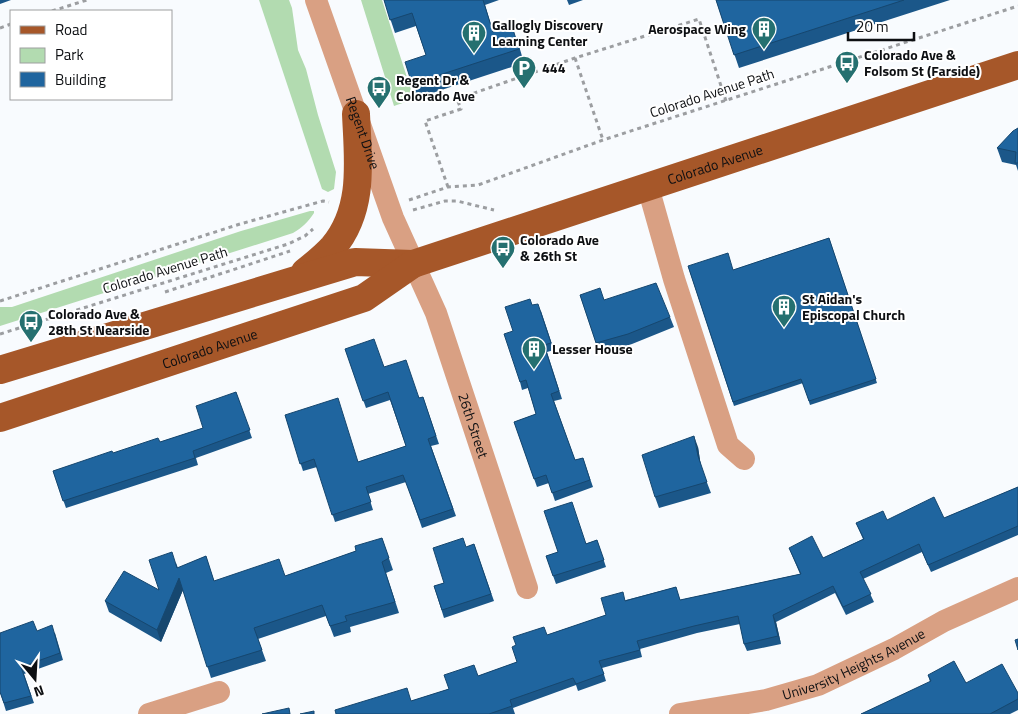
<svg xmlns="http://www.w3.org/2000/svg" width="1018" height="714" viewBox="0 0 1018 714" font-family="'Titillium Web',sans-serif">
  <rect width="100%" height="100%" fill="#f8fbfe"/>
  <!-- green -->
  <path fill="#b2dbb0" d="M 259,0 L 289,0 L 292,8 L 298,50 L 306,69 L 318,115 L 336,172 L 334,189 L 328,192 L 322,189 Z
    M 361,0 L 382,0 L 414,99 L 394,106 Z
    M 310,211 L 314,211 L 314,213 C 308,222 302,228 293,233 L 0,326 L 0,307 L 12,307 L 241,231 Z"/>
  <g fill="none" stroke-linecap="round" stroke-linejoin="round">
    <!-- path -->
    <path stroke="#9c9ea1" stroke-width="3" stroke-dasharray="4 4" stroke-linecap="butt" d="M 52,11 L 87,0
      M 0,28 L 11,24
      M 575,58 L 603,140
      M 448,187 L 425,121 L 461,109 L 457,99 L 575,58 L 699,19 L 726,101
      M 409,200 L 448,187 L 478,185 L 603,140 L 1018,6
      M 413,210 L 445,201 L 457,201 L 494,210
      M 165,292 L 290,251
      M 0,301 L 240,224 L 323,201 L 329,202
      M 0,334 L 288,244 L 305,236 L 313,229"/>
    <!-- minor -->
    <g stroke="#d9a083" stroke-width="22">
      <path id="s1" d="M 316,0 L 393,218 L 436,313 L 527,588"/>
      <path d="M 648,187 L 674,279 L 728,445 L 744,459"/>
      <path d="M 149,714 L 219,692"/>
      <path id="s2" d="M 680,714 L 766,700 L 818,685 L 894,649 L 944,621 L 1018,588"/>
    </g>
    <!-- major -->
    <g stroke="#a65729" stroke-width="28">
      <path d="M 305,272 C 315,264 325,256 333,247 C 365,209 358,160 356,114"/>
      <path d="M 0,370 L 355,262 L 413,264"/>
      <path id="s3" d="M 0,418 L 364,298 L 413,264 L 425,260 L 1018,65"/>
    </g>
  </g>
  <!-- wall -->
  <path fill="#1b5789" d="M 0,0 L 11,0 L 0,4 Z
    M 384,0 L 499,0 L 485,5 L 493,32 L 517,39 L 524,63 L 417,98 L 412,84 L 426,55 L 416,26 L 395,33 Z
    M 567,0 L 583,0 L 569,5 Z
    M 716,0 L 950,0 L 739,68 Z
    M 1018,128 L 1018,171 L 1016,165 L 1002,162 L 997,148 Z
    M 829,238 L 877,383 L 810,405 L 803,383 L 734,406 L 688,266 L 733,270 Z
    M 580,295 L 605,300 L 670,317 L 674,327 L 632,344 L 600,354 Z
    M 532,305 L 541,311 L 554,350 L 547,352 L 562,399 L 554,401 L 575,460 L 583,458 L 593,487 L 555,501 L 549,483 L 537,487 L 514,422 L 536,414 L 528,388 L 522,390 L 520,382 L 513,331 Z
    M 345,349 L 384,367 L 420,398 L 423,397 L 439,444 L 431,446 L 456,516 L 422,528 L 406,482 L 368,494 L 373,510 L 335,522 L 317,467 L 303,471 L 285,415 L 358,462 L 406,446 L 390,400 L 366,408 Z
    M 236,392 L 252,438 L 196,458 L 198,465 L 66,508 L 53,471 L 113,453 L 160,442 L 203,428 Z
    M 698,447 L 701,467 L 711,493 L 659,508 L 655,497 Z
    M 1018,487 L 1018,535 L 931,572 L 922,552 L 863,579 L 874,602 L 846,615 L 835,593 L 776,622 L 781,644 L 747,651 L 744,644 L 740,624 L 697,633 L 640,649 L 642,657 L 602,668 L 606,681 L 578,691 L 576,685 L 513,708 L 515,714 L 336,714 L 411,701 L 449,689 L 478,676 L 517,662 L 547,635 L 606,615 L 626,600 L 676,587 L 680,600 L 800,574 L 789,548 L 823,558 L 863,539 L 856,523 L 887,520 L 944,518 Z
    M 382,538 L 393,570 L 386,573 L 399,613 L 350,627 L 351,632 L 334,637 L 326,616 L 258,639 L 266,661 L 211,678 L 183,590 L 161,642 L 109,612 L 105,601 L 159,590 L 176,563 L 178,568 L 206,556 L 214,581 L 285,576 L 356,551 Z
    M 597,540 L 606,567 L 556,584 L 546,556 Z
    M 474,544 L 494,601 L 444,618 L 434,586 L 444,583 L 467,547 Z
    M 37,631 L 55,633 L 63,660 L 24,674 L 34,703 L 6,711 L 0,692 Z
    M 928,675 L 1018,693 L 1018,710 L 1010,714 L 861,714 L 930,682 Z"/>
  <!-- shaded-wall -->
  <path fill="#16476f" d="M 694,436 L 698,447 L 701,467 L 698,456 Z
    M 179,578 L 183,590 L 161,642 L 157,630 Z
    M 773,615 L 776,622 L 781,644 L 778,636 Z"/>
  <!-- building -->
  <path fill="#1f659f" stroke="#16476f" d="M 384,0 L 483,0 L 493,32 L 512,26 L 519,49 L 412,84 L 405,62 L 426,55 L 412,13 L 390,20 Z
    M 716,0 L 904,0 L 734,55 Z
    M 1018,128 L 1018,163 L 1015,163 L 1016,152 L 997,148 L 1013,131 Z
    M 829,238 L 876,379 L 809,401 L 801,379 L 733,402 L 688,266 L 728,253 L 733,270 Z
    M 656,283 L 670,317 L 628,334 L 596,343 L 580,295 L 600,288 L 604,300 Z
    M 530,299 L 532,305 L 538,304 L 551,343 L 544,345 L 559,391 L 551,394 L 575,460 L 583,458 L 590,480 L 552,493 L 546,475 L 534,479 L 514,422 L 536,414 L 526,380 L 520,382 L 504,334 L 513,331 L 505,307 Z
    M 374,339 L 384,367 L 406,360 L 419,398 L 423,397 L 436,436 L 428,439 L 453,509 L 420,520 L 403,475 L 366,487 L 371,502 L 332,515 L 314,459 L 300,464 L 285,415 L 338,398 L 358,462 L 406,446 L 388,392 L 363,401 L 345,349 Z
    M 236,392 L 250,430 L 193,451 L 195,458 L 63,501 L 53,471 L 112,451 L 113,453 L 158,438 L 160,442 L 203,428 L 196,406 Z
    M 694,436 L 698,456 L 707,482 L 655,497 L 642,455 Z
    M 1018,487 L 1018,526 L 928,565 L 919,544 L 860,572 L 871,594 L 843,607 L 833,586 L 773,615 L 778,636 L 744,644 L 738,616 L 694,626 L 637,641 L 640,650 L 599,661 L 604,674 L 576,684 L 573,678 L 510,700 L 512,706 L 489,714 L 336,714 L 335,710 L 407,688 L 411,701 L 449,689 L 444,675 L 474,665 L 478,676 L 517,662 L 512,647 L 516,645 L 513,637 L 544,627 L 547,635 L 606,615 L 601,598 L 623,592 L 625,601 L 676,587 L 680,600 L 801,574 L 789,548 L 812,536 L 823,558 L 864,539 L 856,523 L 883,511 L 887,520 L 934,497 L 944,518 Z
    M 572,502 L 586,544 L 597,540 L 604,560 L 553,576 L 546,556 L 558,552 L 544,511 Z
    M 382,538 L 389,558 L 382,562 L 395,602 L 345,616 L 347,621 L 330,626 L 322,605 L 254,628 L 262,650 L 207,667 L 179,578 L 157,630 L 105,601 L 124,571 L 159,590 L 149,560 L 172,552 L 177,568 L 206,556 L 214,581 L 279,559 L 285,576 L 356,551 L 355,546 Z
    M 463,538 L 466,547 L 474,544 L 491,594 L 442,610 L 434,586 L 444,583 L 433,548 Z
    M 33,621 L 37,631 L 52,625 L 60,653 L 21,667 L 31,696 L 4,703 L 0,692 L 0,633 Z
    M 1018,639 L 1018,650 L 1015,640 Z
    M 954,661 L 966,683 L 1002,664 L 1018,693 L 1018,699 L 990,714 L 861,714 L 931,681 L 928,675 Z
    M 289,708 L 290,714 L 262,714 Z
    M 314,711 L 314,714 L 300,714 Z"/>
  <!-- icons -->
  <defs>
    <symbol id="building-pin" viewBox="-11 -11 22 30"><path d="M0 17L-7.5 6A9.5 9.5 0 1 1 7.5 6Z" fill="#257070" stroke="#fff"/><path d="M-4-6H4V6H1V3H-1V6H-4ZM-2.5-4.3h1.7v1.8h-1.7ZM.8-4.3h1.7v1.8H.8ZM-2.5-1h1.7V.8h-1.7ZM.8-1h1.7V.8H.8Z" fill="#fff"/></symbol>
    <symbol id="bus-pin" viewBox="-11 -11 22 30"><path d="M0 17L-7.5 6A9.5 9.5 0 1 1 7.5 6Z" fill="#257070" stroke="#fff"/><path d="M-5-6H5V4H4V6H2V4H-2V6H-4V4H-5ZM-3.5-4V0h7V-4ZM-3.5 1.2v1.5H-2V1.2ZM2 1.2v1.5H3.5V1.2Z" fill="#fff"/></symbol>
    <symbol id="parking-pin" viewBox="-11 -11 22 30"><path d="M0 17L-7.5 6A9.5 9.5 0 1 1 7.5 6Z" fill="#257070" stroke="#fff"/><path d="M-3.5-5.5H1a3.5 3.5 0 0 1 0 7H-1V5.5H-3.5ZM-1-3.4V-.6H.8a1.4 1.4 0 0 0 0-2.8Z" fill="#fff"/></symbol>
  </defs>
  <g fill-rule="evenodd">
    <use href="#building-pin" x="750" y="15" width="28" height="38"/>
    <use href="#building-pin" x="460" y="19" width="28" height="38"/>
    <use href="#bus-pin" x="833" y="49" width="28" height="38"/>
    <use href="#parking-pin" x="510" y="54" width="28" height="38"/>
    <use href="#bus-pin" x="365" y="74" width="28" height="38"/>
    <use href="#bus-pin" x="489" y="234" width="28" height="38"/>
    <use href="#building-pin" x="770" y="293" width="28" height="38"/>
    <use href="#bus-pin" x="17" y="308" width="28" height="38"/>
    <use href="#building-pin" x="520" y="335" width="28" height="38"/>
  </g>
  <g text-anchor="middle" stroke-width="4" stroke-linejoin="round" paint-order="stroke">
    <!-- poi labels -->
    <g font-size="14" font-weight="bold" fill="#0d0f12" stroke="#fff" text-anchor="start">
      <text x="492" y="30">Gallogly Discovery<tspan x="492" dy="16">Learning Center</tspan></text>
      <text x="746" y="34" text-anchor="end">Aerospace Wing</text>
      <text x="864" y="60">Colorado Ave &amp;<tspan x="864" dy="16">Folsom St (Farside)</tspan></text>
      <text x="542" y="73">444</text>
      <text x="396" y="85">Regent Dr &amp;<tspan x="396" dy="16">Colorado Ave</tspan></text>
      <text x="520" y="245">Colorado Ave<tspan x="520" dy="16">&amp; 26th St</tspan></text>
      <text x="802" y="304">St Aidan's<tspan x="802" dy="16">Episcopal Church</tspan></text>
      <text x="48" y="319">Colorado Ave &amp;<tspan x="48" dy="16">28th St Nearside</tspan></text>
      <text x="552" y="354">Lesser House</text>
    </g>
    <!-- street labels -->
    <g font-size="14" fill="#0d0f12" stroke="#fff">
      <text transform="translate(712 93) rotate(-18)" y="5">Colorado Avenue Path</text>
      <text dy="5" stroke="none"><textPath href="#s1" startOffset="141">Regent Drive</textPath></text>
      <text dy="5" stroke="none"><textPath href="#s3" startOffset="761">Colorado Avenue</textPath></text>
      <text transform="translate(165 270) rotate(-17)" y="5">Colorado Avenue Path</text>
      <text dy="5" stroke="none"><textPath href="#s3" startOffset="221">Colorado Avenue</textPath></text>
      <text dy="5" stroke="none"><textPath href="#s1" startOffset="454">26th Street</textPath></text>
      <text dy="5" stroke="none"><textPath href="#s2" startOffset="182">University Heights Avenue</textPath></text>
    </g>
  </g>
  <!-- legend -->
  <rect x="10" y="10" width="162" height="90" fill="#ffffff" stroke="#9e9fa0"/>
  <rect x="20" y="26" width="25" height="8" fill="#a65729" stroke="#9e9fa0"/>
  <text x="55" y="35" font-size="15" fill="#0d0f12">Road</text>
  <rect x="20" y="48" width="25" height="15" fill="#b2dbb0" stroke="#9e9fa0"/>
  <text x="55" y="60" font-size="15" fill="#0d0f12">Park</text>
  <rect x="20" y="72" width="25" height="15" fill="#1f659f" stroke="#9e9fa0"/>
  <text x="55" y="85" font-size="15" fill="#0d0f12">Building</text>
  <!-- north arrow -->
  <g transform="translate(35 679) rotate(162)" stroke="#ffffff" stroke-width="4" paint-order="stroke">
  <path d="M0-4L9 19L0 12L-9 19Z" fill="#0d0f12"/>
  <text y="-8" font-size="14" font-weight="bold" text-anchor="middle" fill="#0d0f12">N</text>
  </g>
  <!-- scale -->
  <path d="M848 32v8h66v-8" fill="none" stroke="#0d0f12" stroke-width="2.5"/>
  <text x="856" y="32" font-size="15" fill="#0d0f12" stroke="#ffffff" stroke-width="4" paint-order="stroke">20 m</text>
</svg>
